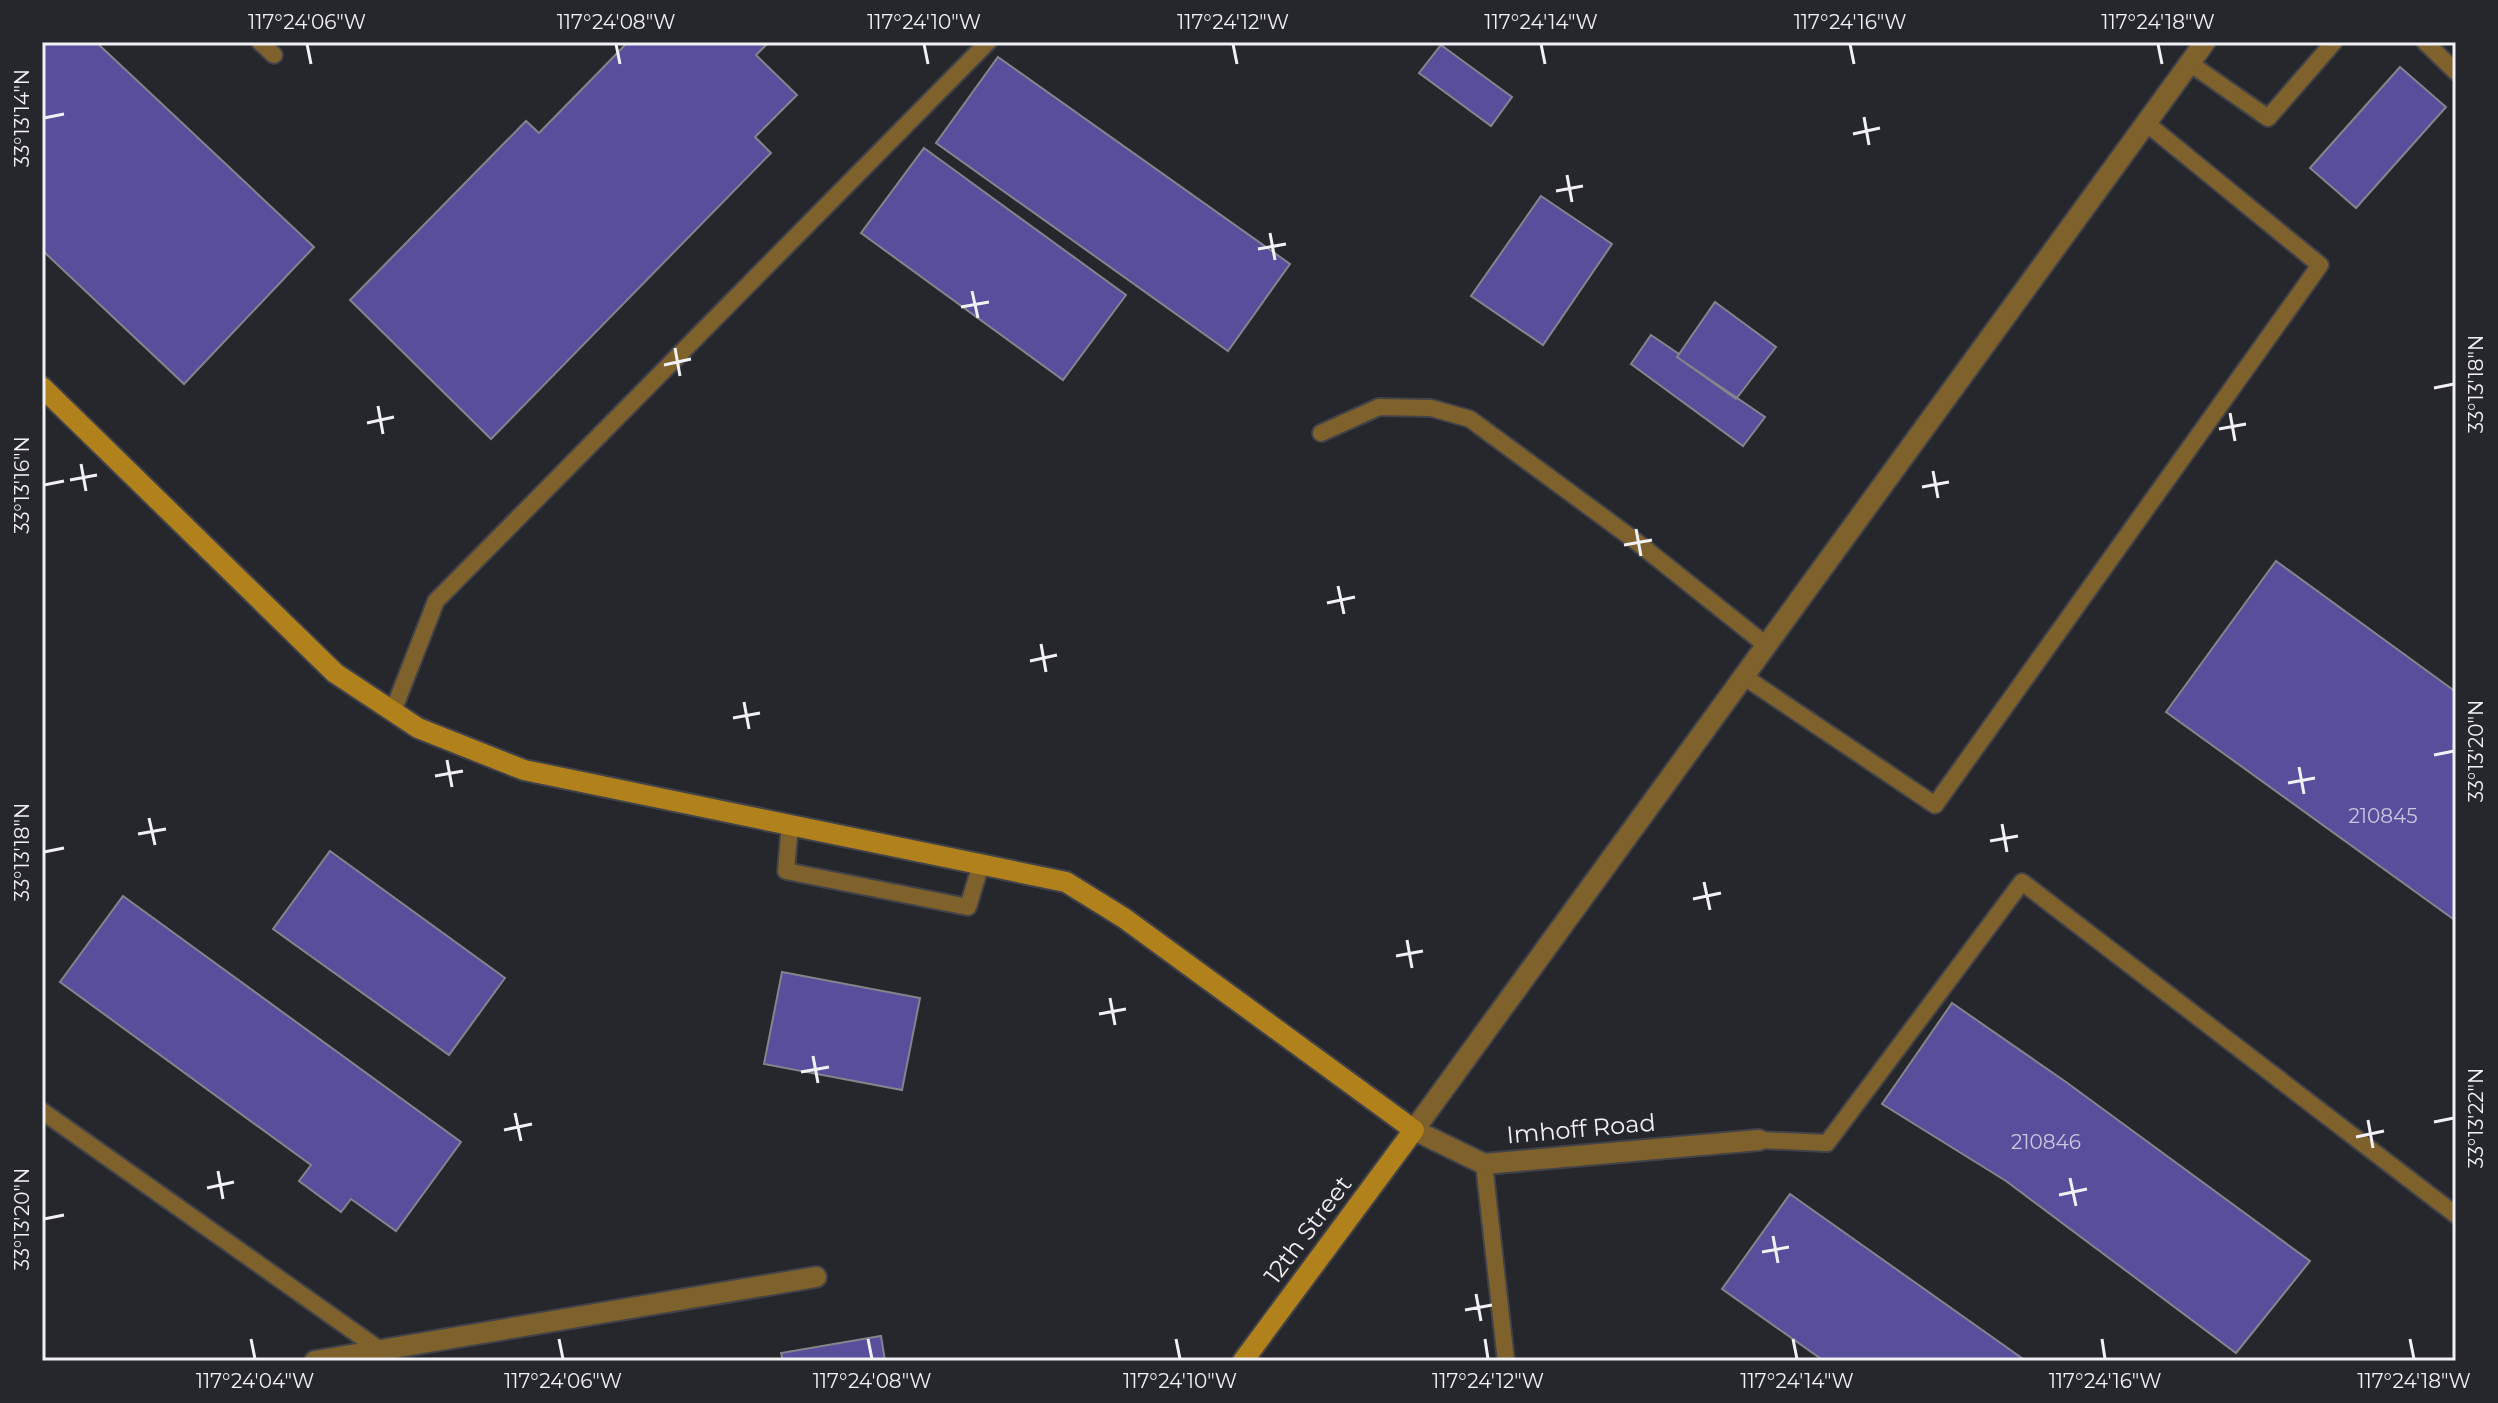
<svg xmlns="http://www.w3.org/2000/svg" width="2498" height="1403" viewBox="0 0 2498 1403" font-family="Montserrat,sans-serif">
  <rect width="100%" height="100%" fill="#26262d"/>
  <!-- building -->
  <path fill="#574e9c" stroke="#84848c" stroke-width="2" d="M 42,42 L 96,42 L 314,247 L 184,384 L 42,250 Z
    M 628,42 L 769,42 L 756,55 L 797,95 L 755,137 L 771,153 L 491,439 L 350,300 L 526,121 L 539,133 Z
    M 1441,45 L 1512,97 L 1491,126 L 1419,73 Z
    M 998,57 L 1290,264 L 1228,351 L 936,143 Z
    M 2400,67 L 2446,107 L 2356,208 L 2310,168 Z
    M 924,148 L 1126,295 L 1063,380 L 861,233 Z
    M 1541,196 L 1612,244 L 1543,345 L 1471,296 Z
    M 1715,302 L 1776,347 L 1736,399 L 1677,357 Z
    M 1651,335 L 1679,354 L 1677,357 L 1765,417 L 1743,446 L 1631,364 Z
    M 2276,561 L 2456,692 L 2456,921 L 2166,712 Z
    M 330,851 L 505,978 L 449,1055 L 273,929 Z
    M 123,896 L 461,1142 L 396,1231 L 351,1199 L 341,1212 L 299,1181 L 311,1165 L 60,982 Z
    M 782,972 L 920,998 L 902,1090 L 764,1064 Z
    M 1952,1003 L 2066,1082 L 2310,1261 L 2236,1353 L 2006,1181 L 1882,1104 Z
    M 1790,1194 L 2026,1361 L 1824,1361 L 1722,1289 Z
    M 881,1336 L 885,1361 L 783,1361 L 781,1353 Z"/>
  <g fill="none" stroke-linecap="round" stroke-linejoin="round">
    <defs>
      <path id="lane" d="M 260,42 L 274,55
        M 2425,42 L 2456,72
        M 2188,62 L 2268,118 L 2334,42
        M 1321,433 L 1379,407 L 1431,408 L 1470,419 L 1633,539 L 1766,645
        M 1743,676 L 1935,805 L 2320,265 L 2145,122
        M 393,711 L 436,601 L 988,42
        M 790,824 L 786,871 L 968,907 L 981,864
        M 42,1111 L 380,1350
        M 1759,1140 L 1827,1143 L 2022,882 L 2456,1215
        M 1484,1164 L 1506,1361"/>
      <path id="street" d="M 1759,1140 L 1484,1164 L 1414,1130 L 2205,42
        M 315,1361 L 816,1277"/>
      <path id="secondary" d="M 42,387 L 335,673 L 418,728 L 524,770 L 1066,882 L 1124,918 L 1414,1130 L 1243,1361"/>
    </defs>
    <!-- lane casing -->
    <use href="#lane" stroke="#424249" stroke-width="20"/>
    <!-- street casing -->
    <use href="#street" stroke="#424249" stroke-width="24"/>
    <!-- secondary casing -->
    <use href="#secondary" stroke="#424249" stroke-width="24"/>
    <!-- lane -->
    <use href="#lane" stroke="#7f612b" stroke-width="16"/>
    <!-- street -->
    <use href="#street" stroke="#7f612b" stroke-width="20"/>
    <!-- secondary -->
    <use href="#secondary" stroke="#b1811b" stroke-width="20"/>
  </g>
  <!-- ticks -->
  <path fill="none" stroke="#f1f1f5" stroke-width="3" d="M 307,44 L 311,64M 616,44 L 620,64M 924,44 L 928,64M 1233,44 L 1237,64M 1541,44 L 1545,64M 1850,44 L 1854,64M 2158,44 L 2162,64M 1864,117 L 1869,145M 44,118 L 64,114M 1853,134 L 1880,128M 1567,175 L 1572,202M 1556,191 L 1583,186M 1270,233 L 1275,260M 1258,249 L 1286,244M 972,291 L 978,318M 961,307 L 989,302M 675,348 L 680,376M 664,365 L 691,359M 2434,388 L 2454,384M 378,406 L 383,434M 2230,413 L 2235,441M 367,423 L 394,417M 2219,429 L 2246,424M 81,464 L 86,491M 1933,471 L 1938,498M 70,480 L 97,475M 44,485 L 64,481M 1922,487 L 1949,482M 1636,529 L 1641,556M 1624,545 L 1652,540M 1338,586 L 1344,614M 1327,603 L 1355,597M 1041,644 L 1046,672M 1030,661 L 1057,655M 744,702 L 749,729M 733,718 L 760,713M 2434,755 L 2454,751M 447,760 L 452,787M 2299,767 L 2304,794M 435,776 L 463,771M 2288,783 L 2315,778M 149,818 L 155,845M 2002,824 L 2007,852M 138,834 L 166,829M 1990,841 L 2018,836M 44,852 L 64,848M 1704,882 L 1710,910M 1693,899 L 1721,893M 1407,940 L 1412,968M 1396,956 L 1423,951M 1110,998 L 1115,1025M 1099,1014 L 1126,1009M 813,1056 L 818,1083M 801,1072 L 829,1067M 515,1113 L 521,1141M 2368,1120 L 2373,1148M 2434,1122 L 2454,1118M 504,1130 L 532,1124M 2356,1137 L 2384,1131M 218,1171 L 223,1199M 2070,1178 L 2076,1206M 207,1188 L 234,1182M 2059,1195 L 2087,1189M 44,1219 L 64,1215M 1773,1236 L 1778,1263M 1762,1252 L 1789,1247M 1476,1294 L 1481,1321M 1465,1310 L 1492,1305M 251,1339 L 255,1359M 559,1339 L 563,1359M 868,1339 L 872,1359M 1176,1339 L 1180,1359M 1485,1339 L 1488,1359M 1793,1339 L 1797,1359M 2102,1339 L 2105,1359M 2410,1339 L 2414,1359"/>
  <g text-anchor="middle" stroke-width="8" stroke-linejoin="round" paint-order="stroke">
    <!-- number labels -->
    <g font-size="20" fill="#cac8df">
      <text x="2383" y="823">210845</text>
      <text x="2046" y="1149">210846</text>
    </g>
    <!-- street labels -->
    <g font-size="24" fill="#f1f1f5" stroke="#26262d">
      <text transform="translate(1581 1129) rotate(-5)" y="8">Imhoff Road</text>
      <text transform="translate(1308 1230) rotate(-53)" y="8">12th Street</text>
    </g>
  </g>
  <!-- border -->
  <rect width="2498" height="1403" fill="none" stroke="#26262d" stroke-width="88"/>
  <rect x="44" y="44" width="2410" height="1315" fill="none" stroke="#f1f1f5" stroke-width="3"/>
  <g font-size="20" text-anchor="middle" fill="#f1f1f5">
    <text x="307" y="29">117°24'06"W</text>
    <text x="616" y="29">117°24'08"W</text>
    <text x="924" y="29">117°24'10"W</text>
    <text x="1233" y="29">117°24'12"W</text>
    <text x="1541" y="29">117°24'14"W</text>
    <text x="1850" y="29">117°24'16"W</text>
    <text x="2158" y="29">117°24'18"W</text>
    <text transform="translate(22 118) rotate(-90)" y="7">33°13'14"N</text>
    <text transform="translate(2476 384) rotate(-90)" y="7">33°13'18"N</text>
    <text transform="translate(22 485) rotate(-90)" y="7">33°13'16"N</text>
    <text transform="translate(2476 751) rotate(-90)" y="7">33°13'20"N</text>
    <text transform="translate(22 852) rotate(-90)" y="7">33°13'18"N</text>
    <text transform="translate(2476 1118) rotate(-90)" y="7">33°13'22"N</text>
    <text transform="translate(22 1219) rotate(-90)" y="7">33°13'20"N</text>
    <text x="255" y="1388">117°24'04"W</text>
    <text x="563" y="1388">117°24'06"W</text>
    <text x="872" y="1388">117°24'08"W</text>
    <text x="1180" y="1388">117°24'10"W</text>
    <text x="1488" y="1388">117°24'12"W</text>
    <text x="1797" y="1388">117°24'14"W</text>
    <text x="2105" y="1388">117°24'16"W</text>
    <text x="2414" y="1388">117°24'18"W</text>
  </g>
</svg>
